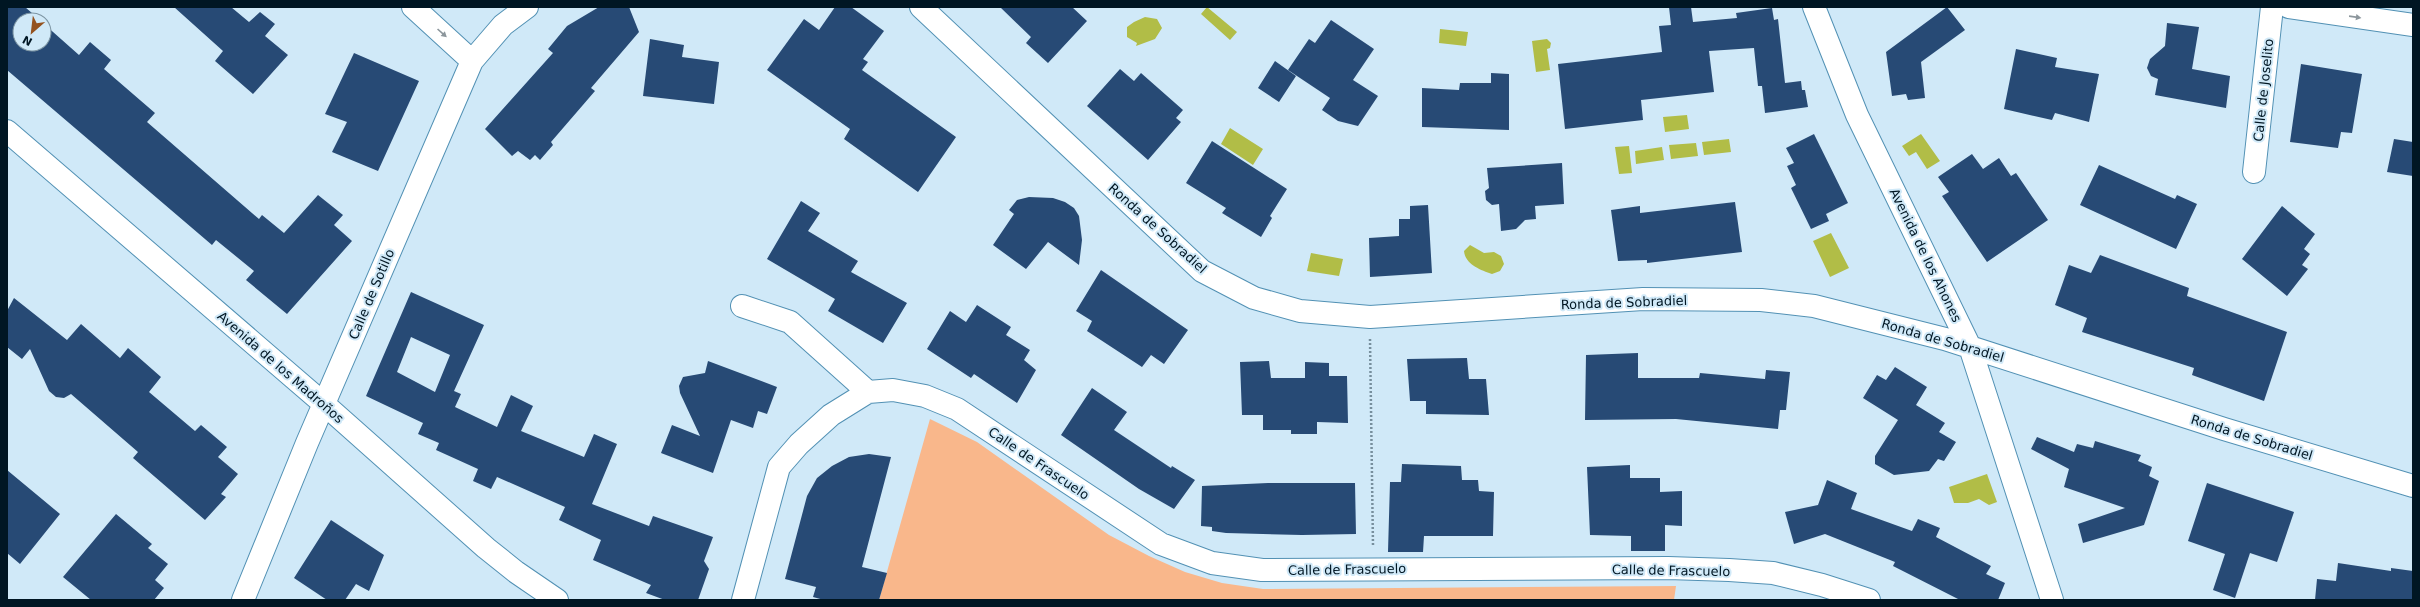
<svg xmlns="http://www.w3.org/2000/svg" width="2420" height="607" viewBox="0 0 2420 607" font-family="'DejaVu Sans',sans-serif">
  <rect width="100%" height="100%" fill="#d0e9f8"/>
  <!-- green -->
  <path fill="#f9b78b" d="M 930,419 L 977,442 L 1109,535 L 1149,556 L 1185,572 L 1222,583 L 1263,589 L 1676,586 L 1674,600 L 879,600 Z"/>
  <!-- water -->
  <path fill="#b1bd47" d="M 1207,7 L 1237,32 L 1230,40 L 1201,14 Z
    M 1145,17 L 1157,19 L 1162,28 L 1155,39 L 1136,46 L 1137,43 L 1127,37 L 1127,27 L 1134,22 Z
    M 1440,29 L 1468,32 L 1466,46 L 1439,43 Z
    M 1547,39 L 1551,43 L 1550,48 L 1547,49 L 1550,70 L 1536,72 L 1532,41 Z
    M 1687,115 L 1689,129 L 1665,132 L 1663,117 Z
    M 1230,128 L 1263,149 L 1253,165 L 1221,144 Z
    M 1921,134 L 1940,161 L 1927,169 L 1916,152 L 1909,156 L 1902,146 Z
    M 1729,139 L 1731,152 L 1704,155 L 1702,142 Z
    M 1696,143 L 1698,156 L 1671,159 L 1669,145 Z
    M 1629,146 L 1632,173 L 1619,174 L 1615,147 Z
    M 1662,147 L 1664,160 L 1636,164 L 1635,151 Z
    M 1831,233 L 1849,268 L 1830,277 L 1813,241 Z
    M 1470,245 L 1484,253 L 1494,252 L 1501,256 L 1504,264 L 1500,271 L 1492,274 C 1480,270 1465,264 1464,251 Z
    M 1311,253 L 1343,259 L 1339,276 L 1307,271 Z
    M 1987,474 L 1997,502 L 1989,505 L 1979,499 L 1968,503 L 1954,503 L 1949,487 Z"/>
  <!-- building -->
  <path fill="#274a75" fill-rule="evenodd" d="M 7,7 L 25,7 L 40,20 L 20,20 L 20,44 L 44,44 L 44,24 L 79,55 L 90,42 L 111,60 L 104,69 L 155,113 L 147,122 L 259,219 L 262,215 L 284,233 L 318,195 L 343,215 L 334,225 L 352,241 L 287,314 L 246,280 L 254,271 L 216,240 L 212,245 L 7,70 Z
    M 174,7 L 231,7 L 249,22 L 260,12 L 275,24 L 265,36 L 288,55 L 253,94 L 215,61 L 223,51 Z
    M 599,7 L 629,7 L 639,32 L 591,88 L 595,91 L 551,142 L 553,145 L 540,160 L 535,155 L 530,160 L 518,151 L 512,156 L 485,129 L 553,53 L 548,49 L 567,26 Z
    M 835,7 L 851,7 L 884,31 L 863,59 L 868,62 L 862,70 L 956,137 L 918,192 L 844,139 L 850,129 L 767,70 L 804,19 L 819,30 Z
    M 1000,7 L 1072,7 L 1087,21 L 1048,63 L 1026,43 L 1031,37 Z
    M 1669,7 L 1691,7 L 1693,22 L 1737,18 L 1736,13 L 1772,8 L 1774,20 L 1778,19 L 1785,83 L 1801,81 L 1802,90 L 1805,90 L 1808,107 L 1765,113 L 1762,86 L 1758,86 L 1754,48 L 1709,51 L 1714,92 L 1641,100 L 1643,120 L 1565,129 L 1558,64 L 1662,52 L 1659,26 L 1671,25 Z
    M 1947,7 L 1965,30 L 1921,62 L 1925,98 L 1908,100 L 1906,94 L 1892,96 L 1886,52 Z
    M 1331,20 L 1374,49 L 1353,80 L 1378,96 L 1358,126 L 1338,121 L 1322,110 L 1330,98 L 1288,70 L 1309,39 L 1315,43 Z
    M 2167,23 L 2199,27 L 2192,69 L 2230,76 L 2226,108 L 2155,95 L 2158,79 L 2151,76 L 2147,68 L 2150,59 L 2165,46 Z
    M 650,39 L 684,45 L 682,57 L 719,62 L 714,104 L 643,96 Z
    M 2016,49 L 2057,58 L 2055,67 L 2099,74 L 2089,122 L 2055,113 L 2052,120 L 2004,109 Z
    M 354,53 L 419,81 L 378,171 L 332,152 L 347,122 L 325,114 Z
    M 1275,61 L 1296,76 L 1279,102 L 1258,88 Z
    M 2301,64 L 2362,74 L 2352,133 L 2341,132 L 2338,148 L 2290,142 Z
    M 1120,69 L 1134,81 L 1141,73 L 1183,110 L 1176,118 L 1181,122 L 1148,160 L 1087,106 Z
    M 1491,73 L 1509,74 L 1509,130 L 1422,127 L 1422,88 L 1459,90 L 1460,83 L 1491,83 Z
    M 1814,134 L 1848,203 L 1826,214 L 1829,221 L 1811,229 L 1791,188 L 1796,185 L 1787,166 L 1794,163 L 1786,148 Z
    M 2394,139 L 2413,142 L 2413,176 L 2387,172 Z
    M 1212,141 L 1287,189 L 1270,216 L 1272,218 L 1261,237 L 1222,213 L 1226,208 L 1186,183 Z
    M 1972,154 L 1983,169 L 1999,158 L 2011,176 L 2016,173 L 2048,220 L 1987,262 L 1942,196 L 1949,192 L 1938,177 Z
    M 1562,163 L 1564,204 L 1535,206 L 1536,219 L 1525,220 L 1516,229 L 1501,231 L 1499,204 L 1492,205 L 1486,200 L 1485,191 L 1489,188 L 1487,168 Z
    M 2099,165 L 2175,199 L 2177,195 L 2197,204 L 2176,249 L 2080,205 Z
    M 1029,197 L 1053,198 L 1065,202 L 1074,208 L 1079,216 L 1082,240 L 1079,265 L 1048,242 L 1026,269 L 993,245 L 1014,214 L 1009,210 L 1017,200 Z
    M 801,201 L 820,213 L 808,231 L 858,261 L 851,272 L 907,303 L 883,343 L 828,311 L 835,299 L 767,259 Z
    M 1735,202 L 1742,252 L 1647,263 L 1647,260 L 1618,261 L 1611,210 L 1640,206 L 1640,213 Z
    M 1428,205 L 1432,273 L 1370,277 L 1369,238 L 1399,236 L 1399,219 L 1410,219 L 1410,206 Z
    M 2282,206 L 2315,234 L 2304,249 L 2310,254 L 2302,265 L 2308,269 L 2287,296 L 2242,259 Z
    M 2100,255 L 2189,288 L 2187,296 L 2287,332 L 2264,401 L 2192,375 L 2194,368 L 2082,332 L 2087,318 L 2055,305 L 2069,265 L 2091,273 Z
    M 1101,270 L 1188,330 L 1164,364 L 1151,355 L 1142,367 L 1087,331 L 1092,321 L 1076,311 Z
    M 411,292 L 484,325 L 454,391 L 461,394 L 455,407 L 497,427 L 511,395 L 533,406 L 521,431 L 584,457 L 594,434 L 617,444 L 592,504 L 649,526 L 653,516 L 713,537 L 704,561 L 709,569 L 698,600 L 665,600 L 646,593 L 651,585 L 593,560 L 601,540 L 559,520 L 565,507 L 497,477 L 491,489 L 473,481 L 478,469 L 436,450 L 439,443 L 418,434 L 423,423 L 366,396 ZM 411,337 L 450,355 L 435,392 L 397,372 Z
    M 14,298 L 67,340 L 81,324 L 120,358 L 128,348 L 161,377 L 149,392 L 195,431 L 201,425 L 227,447 L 218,457 L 238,474 L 221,494 L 226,497 L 205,520 L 133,458 L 138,452 L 71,394 L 64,398 L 56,397 L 49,391 L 30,349 L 22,359 L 7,347 L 7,311 Z
    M 977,305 L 1011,327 L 1006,335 L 1030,350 L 1024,360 L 1036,370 L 1017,403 L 974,374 L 971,378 L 927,349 L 950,311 L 966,322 Z
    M 1638,353 L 1638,378 L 1699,378 L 1700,373 L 1765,379 L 1766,370 L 1790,372 L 1786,410 L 1780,410 L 1778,429 L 1676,419 L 1585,420 L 1586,355 Z
    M 1467,358 L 1469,379 L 1486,379 L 1489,415 L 1426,414 L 1426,401 L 1410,401 L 1407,359 Z
    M 708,361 L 777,387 L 767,414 L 758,411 L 753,428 L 731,420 L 713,473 L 661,453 L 672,425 L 700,436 L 680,393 L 679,386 L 683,377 L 705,373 Z
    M 1269,361 L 1271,378 L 1305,378 L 1305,362 L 1329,363 L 1329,376 L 1347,376 L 1348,423 L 1317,422 L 1317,434 L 1291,434 L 1291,430 L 1263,430 L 1263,415 L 1242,415 L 1240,362 Z
    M 1895,367 L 1927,387 L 1916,405 L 1945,423 L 1939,432 L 1956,442 L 1944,461 L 1938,459 L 1929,471 L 1894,475 L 1875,464 L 1875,456 L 1898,420 L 1863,398 L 1877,375 L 1886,380 Z
    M 1092,388 L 1127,412 L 1114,430 L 1171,468 L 1172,466 L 1195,480 L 1174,509 L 1139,489 L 1061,435 Z
    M 2037,437 L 2074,452 L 2077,444 L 2093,448 L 2095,441 L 2141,455 L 2138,461 L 2152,467 L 2149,476 L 2159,481 L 2144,525 L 2083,543 L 2078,524 L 2125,508 L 2064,487 L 2069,469 L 2031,449 Z
    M 869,454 L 891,457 L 862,567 L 887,573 L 879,600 L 824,600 L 813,597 L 816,587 L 785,579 L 807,496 L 817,478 L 832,466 L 849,457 Z
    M 1402,464 L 1461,466 L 1462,480 L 1478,480 L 1479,491 L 1494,492 L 1493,536 L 1424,536 L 1423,552 L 1388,552 L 1390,482 L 1401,482 Z
    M 1630,465 L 1630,478 L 1660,478 L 1660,492 L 1682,491 L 1682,526 L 1665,525 L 1665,551 L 1631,551 L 1631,536 L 1590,535 L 1587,467 Z
    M 7,470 L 60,514 L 20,564 L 7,553 Z
    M 1827,480 L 1857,493 L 1851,509 L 1912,531 L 1918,519 L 1940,528 L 1936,537 L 1991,566 L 1986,574 L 2005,583 L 1998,600 L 1960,600 L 1893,566 L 1895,562 L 1825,534 L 1794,544 L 1785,512 L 1818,505 Z
    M 1268,483 L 1355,483 L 1356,534 L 1302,535 L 1226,533 L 1212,531 L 1212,527 L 1201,526 L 1202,486 Z
    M 2207,483 L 2294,512 L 2277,562 L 2250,553 L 2235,598 L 2213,590 L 2225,554 L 2188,541 Z
    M 116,514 L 152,544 L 148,548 L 168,564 L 155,580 L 164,588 L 154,600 L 91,600 L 63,577 Z
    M 331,520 L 384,555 L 369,591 L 356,584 L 345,600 L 327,600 L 294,578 Z
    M 2338,563 L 2391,571 L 2391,568 L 2413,571 L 2413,600 L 2315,600 L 2317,579 L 2336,581 Z"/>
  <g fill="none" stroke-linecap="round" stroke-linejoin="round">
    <defs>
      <path id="minor" d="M 413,7 L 472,61
        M 921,7 L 1202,271 L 1254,298 L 1300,311 L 1370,317 L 1643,299 L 1761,300 L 1814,306 L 1945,339 L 2224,429 L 2413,486
        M 1814,7 L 1857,115 L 1970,347 L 2052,600
        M 2289,7 L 2413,25
        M 7,131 L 324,404 L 486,548 L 516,572 L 557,600
        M 2254,172 L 2272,7
        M 742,306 L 790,322 L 868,392
        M 243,600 L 307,443 L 472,61 L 503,25 L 527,7
        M 743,600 L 779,467 L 799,444 L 831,415 L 868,392 L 893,390 L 925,396 L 957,409 L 1161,544 L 1212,563 L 1262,570 L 1668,568 L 1729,570 L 1773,573 L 1822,585 L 1869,600"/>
    </defs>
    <!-- minor casing -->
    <use href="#minor" stroke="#5291b4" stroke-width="24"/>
    <!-- path -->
    <path stroke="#778f9d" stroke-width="2.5" stroke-dasharray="2 2" stroke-linecap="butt" d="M 1370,339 L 1373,546"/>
    <!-- minor -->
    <use href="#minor" stroke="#fff" stroke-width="22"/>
  </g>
  <!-- one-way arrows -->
  <defs><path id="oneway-solid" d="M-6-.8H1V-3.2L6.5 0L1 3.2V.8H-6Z"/></defs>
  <g fill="#8c969c">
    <use href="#oneway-solid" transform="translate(2355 17) rotate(8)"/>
    <use href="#oneway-solid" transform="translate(442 33) rotate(42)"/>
  </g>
  <g text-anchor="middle" stroke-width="4" stroke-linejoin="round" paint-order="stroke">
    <!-- street labels -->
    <g font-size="13" fill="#001623" stroke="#d0e9f8">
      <text transform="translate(2263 90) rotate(-84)" y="5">Calle de Joselito</text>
      <text transform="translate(1158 228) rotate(42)" y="5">Ronda de Sobradiel</text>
      <text transform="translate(1926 255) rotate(64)" y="5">Avenida de los Ahones</text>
      <text transform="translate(371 294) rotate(-67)" y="5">Calle de Sotillo</text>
      <text transform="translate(1624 302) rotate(-2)" y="5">Ronda de Sobradiel</text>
      <text transform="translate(1943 340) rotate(16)" y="5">Ronda de Sobradiel</text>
      <text transform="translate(281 367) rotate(41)" y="5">Avenida de los Madroños</text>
      <text transform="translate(2252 437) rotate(17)" y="5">Ronda de Sobradiel</text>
      <text transform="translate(1039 463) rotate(34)" y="5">Calle de Frascuelo</text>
      <text transform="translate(1347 569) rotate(-1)" y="5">Calle de Frascuelo</text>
      <text transform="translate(1671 570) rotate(1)" y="5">Calle de Frascuelo</text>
    </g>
  </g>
  <!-- border -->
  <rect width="2420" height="607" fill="none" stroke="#001623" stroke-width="16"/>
  <!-- north arrow -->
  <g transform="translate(32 32) rotate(208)"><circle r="19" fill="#d0e9f8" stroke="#7d95a3"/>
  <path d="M0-3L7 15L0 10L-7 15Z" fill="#94521f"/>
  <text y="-6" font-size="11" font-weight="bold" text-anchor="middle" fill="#001623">N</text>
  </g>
</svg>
